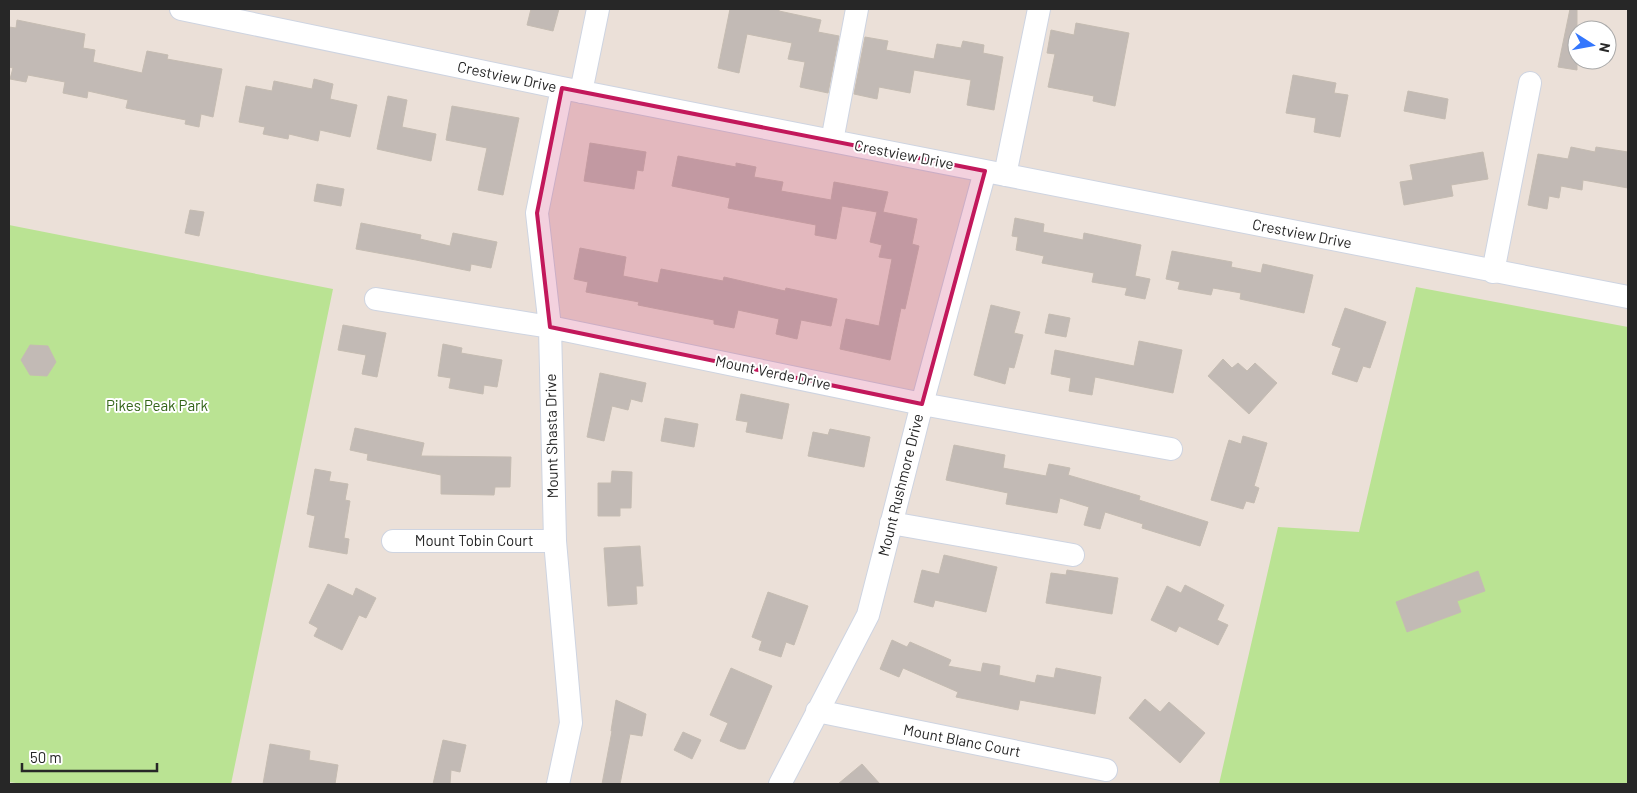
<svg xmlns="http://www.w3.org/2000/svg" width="1637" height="793" viewBox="0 0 1637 793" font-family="Barlow,sans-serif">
  <rect width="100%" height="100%" fill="#ebe0d8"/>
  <!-- green -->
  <path fill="#bae393" d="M 9,225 L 333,289 L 231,784 L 23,784 L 9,782 Z
    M 1416,287 L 1628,327 L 1628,784 L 1219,784 L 1278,527 L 1359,532 Z"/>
  <!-- building -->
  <path fill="#c2bab5" stroke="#c5bcb2" d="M 531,9 L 559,9 L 553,31 L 527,25 Z
    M 730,9 L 779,9 L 779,11 L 821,20 L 818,32 L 839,36 L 828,93 L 800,87 L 805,62 L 788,59 L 792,43 L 747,34 L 739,73 L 718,68 Z
    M 1570,9 L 1577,9 L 1577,70 L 1558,67 Z
    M 17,20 L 85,34 L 83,48 L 95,50 L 93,62 L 142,73 L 147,51 L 168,55 L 167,59 L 222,69 L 213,117 L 201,114 L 199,127 L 185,124 L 186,120 L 126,108 L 128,100 L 88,91 L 87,98 L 63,93 L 65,82 L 28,75 L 26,82 L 10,79 L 13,68 L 9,67 L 9,27 L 16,28 Z
    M 1076,23 L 1129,33 L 1115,106 L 1093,101 L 1094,96 L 1048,87 L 1055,54 L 1047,53 L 1051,30 L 1074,35 Z
    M 865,37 L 888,41 L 886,50 L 934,59 L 937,44 L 961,48 L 963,41 L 984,45 L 983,53 L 1003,57 L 994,110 L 967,105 L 971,80 L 914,70 L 910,93 L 879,87 L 877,99 L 854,94 Z
    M 1293,75 L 1336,83 L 1334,93 L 1348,95 L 1340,137 L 1314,132 L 1316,118 L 1286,113 Z
    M 314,79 L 333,84 L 330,99 L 357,105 L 350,137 L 320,130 L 318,141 L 289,134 L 288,139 L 263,134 L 265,127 L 239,122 L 246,86 L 272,91 L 274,81 L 312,89 Z
    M 1408,91 L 1448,99 L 1445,119 L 1404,111 Z
    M 388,96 L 407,100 L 402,127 L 436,134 L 431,161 L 377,149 Z
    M 452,106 L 519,118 L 503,195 L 478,190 L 487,148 L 446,140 Z
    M 590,143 L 646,152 L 643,171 L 637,170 L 634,189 L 584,181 Z
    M 1571,147 L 1595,152 L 1596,147 L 1628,152 L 1628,188 L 1583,180 L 1582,190 L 1561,186 L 1559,198 L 1549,196 L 1547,209 L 1528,205 L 1538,154 L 1568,159 Z
    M 1483,152 L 1488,179 L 1451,185 L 1453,196 L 1404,205 L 1400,182 L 1413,180 L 1410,165 Z
    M 678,156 L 736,167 L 736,163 L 756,167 L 754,177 L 783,182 L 781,191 L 831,200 L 834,182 L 888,192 L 883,212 L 917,219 L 912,244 L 919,246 L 905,309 L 901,308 L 890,360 L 840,349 L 846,319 L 879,326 L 892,259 L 879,257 L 882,245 L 870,242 L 877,212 L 842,206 L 836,239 L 815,235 L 816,225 L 728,208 L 730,198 L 672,186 Z
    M 317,184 L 344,189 L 341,206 L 314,201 Z
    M 190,210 L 204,212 L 199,236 L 185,233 Z
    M 1015,218 L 1044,224 L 1043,232 L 1083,240 L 1084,233 L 1141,245 L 1135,276 L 1150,279 L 1145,299 L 1125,295 L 1127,288 L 1092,282 L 1094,273 L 1042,263 L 1044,256 L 1016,250 L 1018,237 L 1012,236 Z
    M 361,223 L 421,235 L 420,239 L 450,246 L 453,233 L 497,242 L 491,268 L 471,264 L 470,271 L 416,260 L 356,249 Z
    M 580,248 L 626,257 L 623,276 L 658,283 L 661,269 L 723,281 L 724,277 L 785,291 L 786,288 L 837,299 L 831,326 L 801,320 L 797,339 L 776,334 L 779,319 L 738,310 L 734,328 L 714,324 L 714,320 L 638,305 L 639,302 L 586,292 L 588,282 L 574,279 Z
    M 1172,251 L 1232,262 L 1231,267 L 1261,273 L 1263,264 L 1313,275 L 1304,313 L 1240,299 L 1241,293 L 1213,288 L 1211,295 L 1178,289 L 1180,282 L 1166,279 Z
    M 991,305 L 1020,312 L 1014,333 L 1023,335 L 1014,368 L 1009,367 L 1005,384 L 974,375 Z
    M 1345,308 L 1386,322 L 1370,368 L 1363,366 L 1357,382 L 1332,374 L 1341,348 L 1332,345 Z
    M 1049,314 L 1070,318 L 1066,337 L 1045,333 Z
    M 343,325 L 386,333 L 377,377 L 362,374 L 366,355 L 338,350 Z
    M 1139,341 L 1182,350 L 1173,393 L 1095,377 L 1092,395 L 1069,391 L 1071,378 L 1051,374 L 1055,350 L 1134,366 Z
    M 443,344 L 462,348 L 461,353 L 502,360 L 497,387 L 484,385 L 483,394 L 449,388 L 451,378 L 438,376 Z
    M 30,345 L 48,346 L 56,362 L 47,376 L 30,375 L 21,360 Z
    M 1223,359 L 1232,368 L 1238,363 L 1247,371 L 1255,363 L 1277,383 L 1249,414 L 1208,376 Z
    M 600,373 L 646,383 L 642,402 L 631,399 L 628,410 L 612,406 L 604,441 L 587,437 Z
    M 741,394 L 789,404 L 782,439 L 746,432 L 748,422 L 736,420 Z
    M 665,418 L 698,424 L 694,447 L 661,441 Z
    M 355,428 L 424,443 L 421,456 L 511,457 L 510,487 L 495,487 L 494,495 L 441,494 L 441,475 L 367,460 L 368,454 L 350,450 Z
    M 830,429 L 870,437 L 864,467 L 808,456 L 813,432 L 828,435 Z
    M 1243,436 L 1267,443 L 1254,486 L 1259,488 L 1254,503 L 1246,501 L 1243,509 L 1211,500 L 1229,440 L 1241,444 Z
    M 954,445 L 1005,455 L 1003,468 L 1046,476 L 1049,464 L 1070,468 L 1068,475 L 1140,496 L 1139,500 L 1208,522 L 1200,546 L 1142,528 L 1143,524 L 1105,512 L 1100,529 L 1084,525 L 1089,507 L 1060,498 L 1057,513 L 1006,504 L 1008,493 L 946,480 Z
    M 315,469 L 331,472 L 329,481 L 348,484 L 345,500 L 350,501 L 344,538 L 349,539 L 347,554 L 309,547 L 315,516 L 307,514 Z
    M 612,471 L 632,472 L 631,508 L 620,508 L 620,516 L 598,516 L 598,483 L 611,483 Z
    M 640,546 L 643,586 L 636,586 L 637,604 L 608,606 L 604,548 Z
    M 944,555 L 997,567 L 986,612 L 935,600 L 933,607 L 914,602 L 922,570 L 939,574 Z
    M 1067,570 L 1118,578 L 1112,614 L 1046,603 L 1051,573 L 1066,575 Z
    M 1478,571 L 1485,591 L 1457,601 L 1461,612 L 1407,632 L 1396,602 Z
    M 328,584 L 353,596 L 356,588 L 376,598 L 366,618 L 359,615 L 342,650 L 314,636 L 318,628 L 309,623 Z
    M 1185,585 L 1224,605 L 1217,620 L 1228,625 L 1218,645 L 1179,626 L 1176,632 L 1151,620 L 1167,586 L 1181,593 Z
    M 768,592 L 808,606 L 794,645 L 786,642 L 781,657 L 759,650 L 762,641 L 752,637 Z
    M 892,640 L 907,647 L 910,642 L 951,660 L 948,666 L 981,672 L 983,663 L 1000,666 L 999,675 L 1035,683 L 1037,675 L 1054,678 L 1056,668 L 1101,677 L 1095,714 L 1020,700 L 1018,710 L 956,697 L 958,692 L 903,668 L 899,677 L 880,669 Z
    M 731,668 L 772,686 L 745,749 L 739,749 L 720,741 L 728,723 L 710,715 Z
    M 1145,699 L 1160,712 L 1169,702 L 1205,733 L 1180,763 L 1129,718 Z
    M 616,700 L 646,714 L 642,736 L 630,734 L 620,784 L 602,784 L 612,731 L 611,731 Z
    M 683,732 L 701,740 L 692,759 L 674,750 Z
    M 443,740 L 466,745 L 460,772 L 451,770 L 450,784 L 433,784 Z
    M 270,744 L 310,751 L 309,760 L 338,765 L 335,784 L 263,784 Z
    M 862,764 L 880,784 L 838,784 Z"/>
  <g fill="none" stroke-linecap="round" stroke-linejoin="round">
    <defs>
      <path id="minor" d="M 181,9 L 562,88 L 1628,297
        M 581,92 L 598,9
        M 832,141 L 857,9
        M 1005,175 L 1039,9
        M 1493,272 L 1530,83
        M 376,299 L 550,327 L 922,404 L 1171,449
        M 891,523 L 1073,555
        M 393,541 L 555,541
        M 817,711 L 1106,770
        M 558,784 L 571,723 L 555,541 L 550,327 L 537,213 L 562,88
        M 780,784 L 868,615 L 922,404 L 985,171"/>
    </defs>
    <!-- minor casing -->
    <use href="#minor" stroke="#ced4e1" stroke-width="24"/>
    <!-- minor -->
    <use href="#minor" stroke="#fff" stroke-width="22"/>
  </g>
  <!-- marked area -->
  <path fill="#c2185b" fill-opacity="0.2" stroke="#c2185b" stroke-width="4" stroke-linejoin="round" d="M 562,88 L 985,171 L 922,404 L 550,327 L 537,213 Z"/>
  <g text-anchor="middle" stroke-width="4" stroke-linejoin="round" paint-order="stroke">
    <!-- street labels -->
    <g font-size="15" fill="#272727" stroke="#fff">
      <text transform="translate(507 77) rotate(12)" y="5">Crestview Drive</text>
      <text transform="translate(904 155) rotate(11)" y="5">Crestview Drive</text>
      <text transform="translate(1302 234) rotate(11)" y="5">Crestview Drive</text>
      <text transform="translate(773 373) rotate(12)" y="5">Mount Verde Drive</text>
      <text transform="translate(552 436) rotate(-91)" y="5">Mount Shasta Drive</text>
      <text transform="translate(901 485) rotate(-76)" y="5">Mount Rushmore Drive</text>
      <text x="474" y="546">Mount Tobin Court</text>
      <text transform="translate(962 741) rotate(11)" y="5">Mount Blanc Court</text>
    </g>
    <!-- park labels -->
    <g font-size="15" fill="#336418" stroke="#fff">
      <text x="157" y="411">Pikes Peak Park</text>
    </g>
  </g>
  <!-- border -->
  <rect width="1637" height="793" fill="none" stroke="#272727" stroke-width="20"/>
  <!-- north arrow -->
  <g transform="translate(1592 45) rotate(101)"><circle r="24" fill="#ffffff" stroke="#a9a9a9"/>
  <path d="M0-4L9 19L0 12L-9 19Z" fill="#3376fd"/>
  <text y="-8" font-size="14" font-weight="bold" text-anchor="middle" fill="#272727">N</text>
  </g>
  <!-- scale -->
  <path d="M22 763v8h135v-8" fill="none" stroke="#272727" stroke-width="2.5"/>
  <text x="30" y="763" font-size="15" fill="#272727" stroke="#ffffff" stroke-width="4" paint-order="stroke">50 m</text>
</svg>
